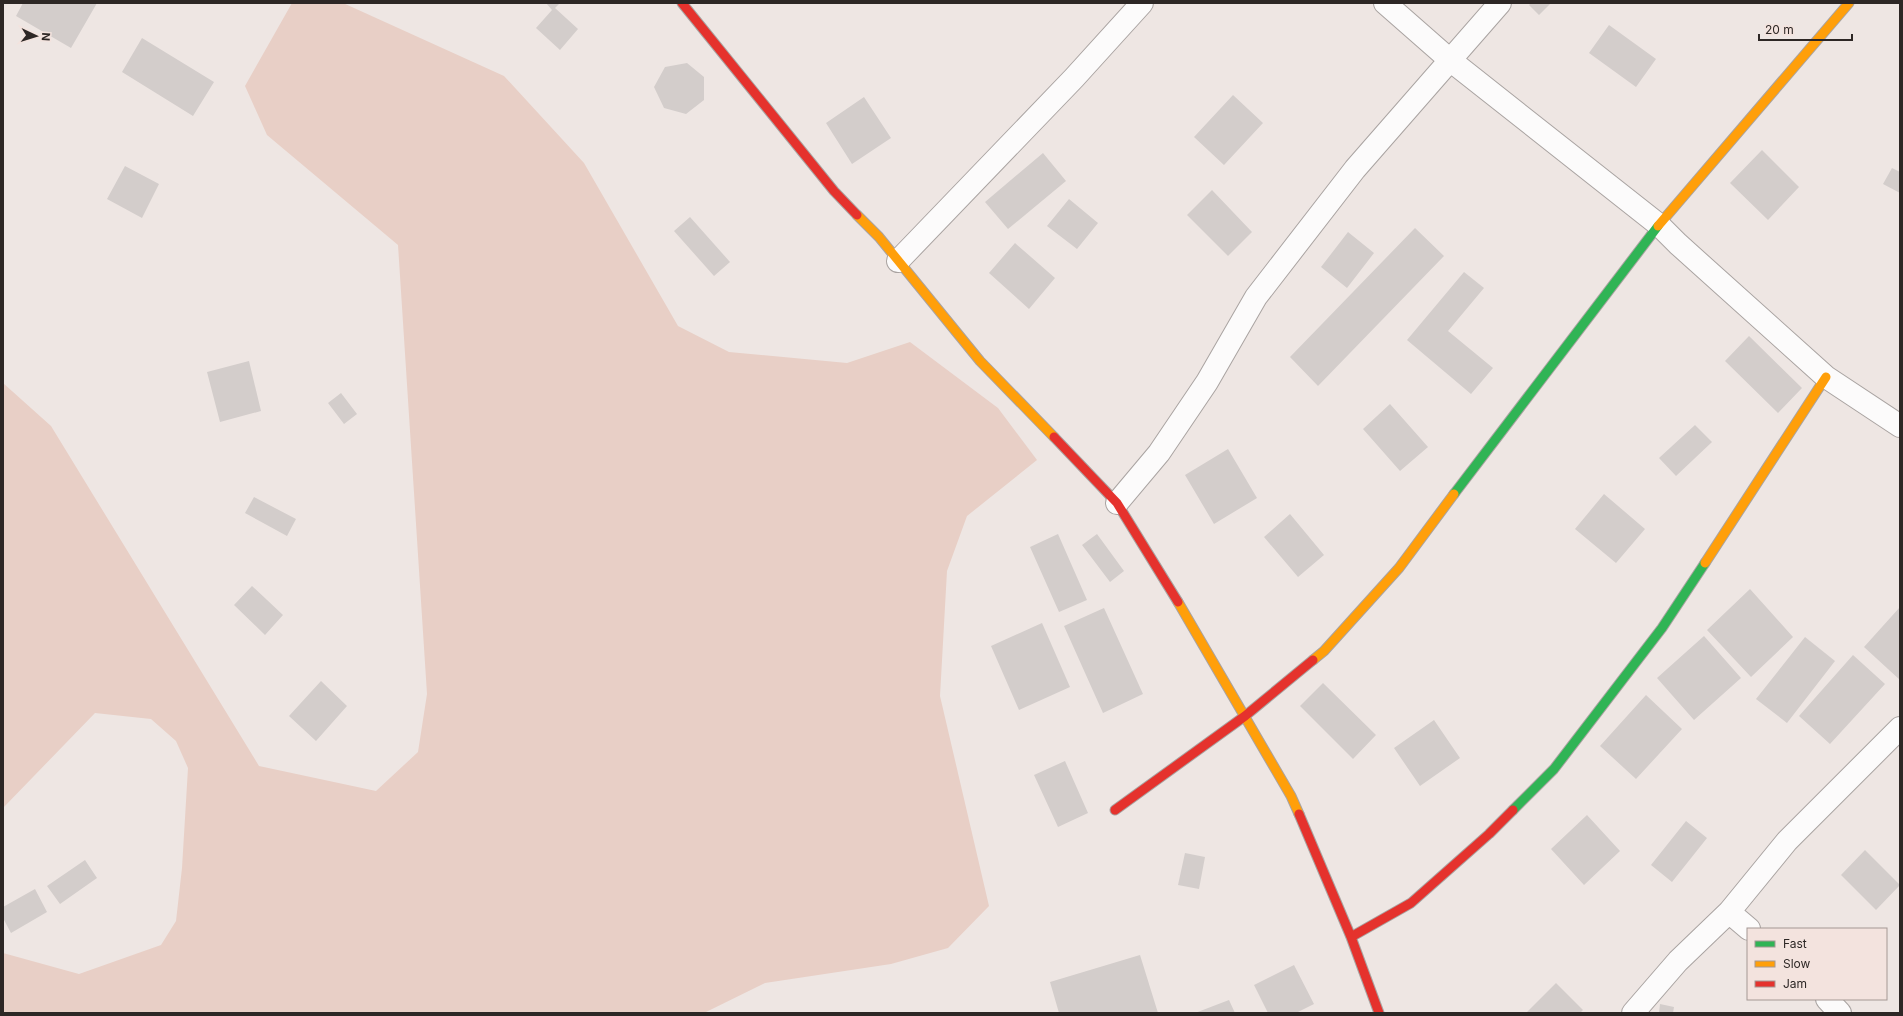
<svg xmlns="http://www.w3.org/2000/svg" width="1903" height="1016" viewBox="0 0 1903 1016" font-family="Inter,sans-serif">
  <rect width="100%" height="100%" fill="#eee6e3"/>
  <!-- green -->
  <path fill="#e8cfc6" d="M 292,3 L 343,3 L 504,76 L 584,163 L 678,326 L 729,352 L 847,363 L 910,342 L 998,408 L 1037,460 L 967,516 L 947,571 L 940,696 L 989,906 L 948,948 L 891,964 L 765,983 L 704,1013 L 3,1013 L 3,953 L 79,974 L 161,945 L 176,921 L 182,868 L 188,768 L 176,741 L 151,719 L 95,713 L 3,808 L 3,383 L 51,426 L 259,766 L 376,791 L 418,752 L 427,694 L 398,245 L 267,135 L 245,86 Z"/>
  <!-- building -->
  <path fill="#d3cdcb" d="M 23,3 L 97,3 L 71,48 L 16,16 Z
    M 546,3 L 560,3 L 555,8 L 578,29 L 560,50 L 536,28 L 552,10 Z
    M 1531,3 L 1551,3 L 1539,15 L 1529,5 Z
    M 1609,25 L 1656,59 L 1636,87 L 1589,53 Z
    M 142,38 L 214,82 L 193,116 L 122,72 Z
    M 687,63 L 704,77 L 704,100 L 686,114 L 664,108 L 654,87 L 665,67 Z
    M 1233,95 L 1263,123 L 1224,165 L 1194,137 Z
    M 864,97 L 891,138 L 852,164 L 826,123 Z
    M 1762,150 L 1799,187 L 1768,220 L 1730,183 Z
    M 1043,153 L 1066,181 L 1008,229 L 985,202 Z
    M 125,166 L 159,184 L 142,218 L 107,199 Z
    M 1892,168 L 1900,172 L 1900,193 L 1883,184 Z
    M 1212,190 L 1252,232 L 1228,256 L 1187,215 Z
    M 1069,199 L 1098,223 L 1077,249 L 1047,226 Z
    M 690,217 L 730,262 L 714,276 L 674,231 Z
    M 1415,228 L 1444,256 L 1318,386 L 1290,357 Z
    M 1348,232 L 1374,253 L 1347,288 L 1321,267 Z
    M 1015,243 L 1055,278 L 1029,309 L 989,273 Z
    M 1464,272 L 1484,288 L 1448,331 L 1493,368 L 1471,394 L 1407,340 Z
    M 1749,336 L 1802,388 L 1778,413 L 1725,361 Z
    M 249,361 L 261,411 L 220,422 L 207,372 Z
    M 341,393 L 357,414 L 344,424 L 328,403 Z
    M 1390,404 L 1428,447 L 1400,471 L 1363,429 Z
    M 1695,425 L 1712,442 L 1676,476 L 1659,458 Z
    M 1228,449 L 1257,498 L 1214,524 L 1185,475 Z
    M 1604,494 L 1645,529 L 1616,563 L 1575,529 Z
    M 254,497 L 296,519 L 287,536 L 245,513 Z
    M 1290,514 L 1324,555 L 1298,577 L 1264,537 Z
    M 1058,534 L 1087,600 L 1059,612 L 1030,547 Z
    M 1097,534 L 1124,571 L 1110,582 L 1082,545 Z
    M 252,586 L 283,615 L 265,635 L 234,605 Z
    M 1750,589 L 1793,637 L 1751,677 L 1707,630 Z
    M 1900,607 L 1900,680 L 1864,647 Z
    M 1104,608 L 1143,694 L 1103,713 L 1064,626 Z
    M 1042,623 L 1070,687 L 1019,710 L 991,646 Z
    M 1704,636 L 1741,678 L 1694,720 L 1657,678 Z
    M 1805,637 L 1835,661 L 1787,723 L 1756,699 Z
    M 1853,655 L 1885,684 L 1830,744 L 1799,716 Z
    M 321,681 L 347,706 L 316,741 L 289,716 Z
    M 1323,683 L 1376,735 L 1353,759 L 1300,706 Z
    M 1646,695 L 1682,729 L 1636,779 L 1600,746 Z
    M 1434,720 L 1460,758 L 1420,786 L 1394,748 Z
    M 1065,761 L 1088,813 L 1058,827 L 1034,775 Z
    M 1587,815 L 1620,851 L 1584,885 L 1551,849 Z
    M 1686,821 L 1707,838 L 1672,882 L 1651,865 Z
    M 1865,850 L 1900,885 L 1876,910 L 1841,875 Z
    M 1185,853 L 1205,857 L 1199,889 L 1178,885 Z
    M 85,860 L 97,878 L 60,904 L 47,886 Z
    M 35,889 L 47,912 L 11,933 L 3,918 L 3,907 Z
    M 1140,955 L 1158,1013 L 1059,1013 L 1050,982 Z
    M 1294,965 L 1314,1004 L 1296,1013 L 1268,1013 L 1254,985 Z
    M 1556,983 L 1583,1010 L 1580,1013 L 1526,1013 Z
    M 1229,1000 L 1235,1013 L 1195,1013 Z
    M 1660,1004 L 1674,1007 L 1673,1013 L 1659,1013 Z"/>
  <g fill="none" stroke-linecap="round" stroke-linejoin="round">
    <defs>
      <path id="street" d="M 1385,3 L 1450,60 L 1659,225 L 1678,244 L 1826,377 L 1900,426
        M 898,261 L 1074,78 L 1142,3
        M 1117,503 L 1159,453 L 1207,382 L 1256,297 L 1355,169 L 1500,3
        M 1729,912 L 1749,929
        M 1827,999 L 1840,1013
        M 1633,1013 L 1678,961 L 1729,912 L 1787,841 L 1900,728"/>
      <path id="fast" d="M 1454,494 L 1658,226
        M 1513,810 L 1554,769 L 1662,628 L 1705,563"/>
      <path id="slow" d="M 857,215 L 879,237 L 980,361 L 1054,437
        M 1658,226 L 1849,3
        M 1705,563 L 1826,377
        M 1178,602 L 1291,796 L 1299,814
        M 1313,660 L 1324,651 L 1399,568 L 1454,494"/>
      <path id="jam" d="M 682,3 L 834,191 L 857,215
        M 1054,437 L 1117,503 L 1178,602
        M 1115,810 L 1245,716 L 1313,660
        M 1299,814 L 1351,937 L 1379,1013
        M 1351,937 L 1411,903 L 1489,834 L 1513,810"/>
    </defs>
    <!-- street casing -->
    <use href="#street" stroke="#a9a3a1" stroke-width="24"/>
    <!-- fast casing -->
    <use href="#fast" stroke="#a9a3a1" stroke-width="11"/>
    <!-- slow casing -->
    <use href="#slow" stroke="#a9a3a1" stroke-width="11"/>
    <!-- jam casing -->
    <use href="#jam" stroke="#a9a3a1" stroke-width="11"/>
    <!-- street -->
    <use href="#street" stroke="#fcfbfb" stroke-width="22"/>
    <!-- fast -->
    <use href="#fast" stroke="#30b455" stroke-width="9"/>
    <!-- slow -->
    <use href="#slow" stroke="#ff9f0a" stroke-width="9"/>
    <!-- jam -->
    <use href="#jam" stroke="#e5322d" stroke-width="9"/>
  </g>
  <!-- border -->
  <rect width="1903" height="1016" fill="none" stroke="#2d2725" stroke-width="8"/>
  <!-- legend -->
  <rect x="1747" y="928" width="140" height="72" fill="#f3e3de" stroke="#a49894"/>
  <rect x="1755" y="941" width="20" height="6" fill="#30b455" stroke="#a49894"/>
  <text x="1783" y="948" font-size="12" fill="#2d2725">Fast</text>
  <rect x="1755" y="961" width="20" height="6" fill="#ff9f0a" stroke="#a49894"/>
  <text x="1783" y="968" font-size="12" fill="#2d2725">Slow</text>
  <rect x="1755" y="981" width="20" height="6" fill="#e5322d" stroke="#a49894"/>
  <text x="1783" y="988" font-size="12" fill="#2d2725">Jam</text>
  <!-- north arrow -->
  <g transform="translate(36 36) rotate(94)" stroke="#f3e3de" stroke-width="3" paint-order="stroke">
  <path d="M0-3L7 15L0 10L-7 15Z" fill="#2d2725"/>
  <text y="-6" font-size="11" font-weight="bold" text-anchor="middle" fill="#2d2725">N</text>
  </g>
  <!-- scale -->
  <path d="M1759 34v6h93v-6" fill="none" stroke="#2d2725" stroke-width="2"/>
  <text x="1765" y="34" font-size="12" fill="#2d2725" stroke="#f3e3de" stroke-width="3" paint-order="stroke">20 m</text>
</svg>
